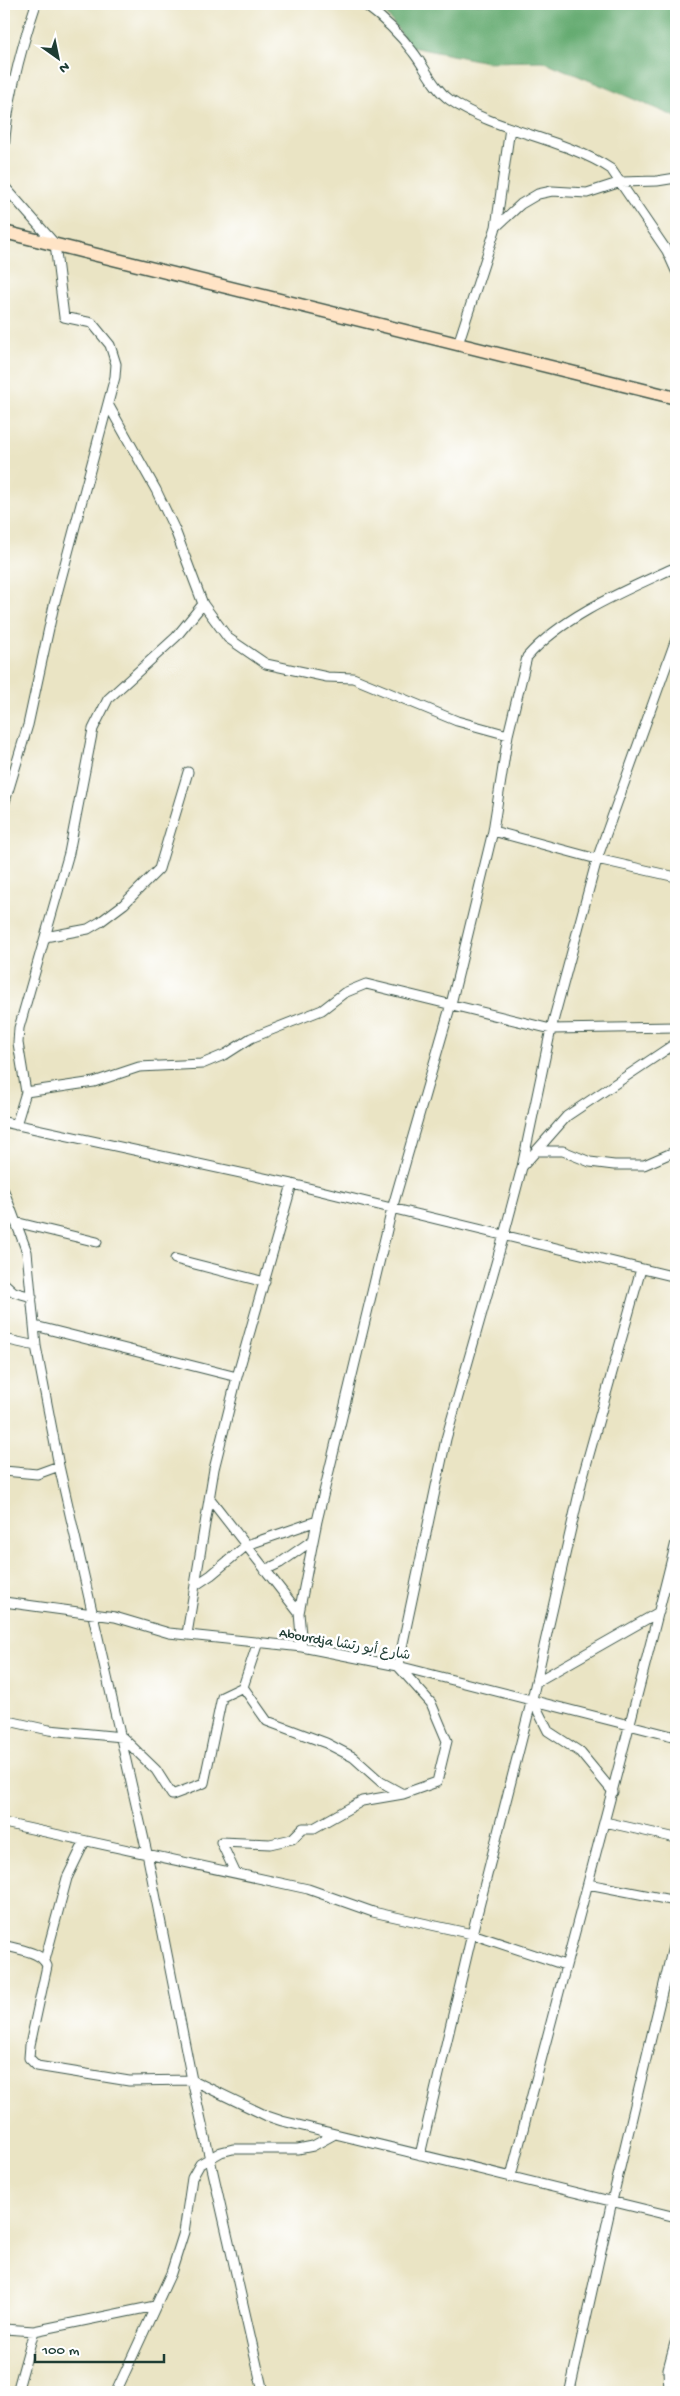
<svg xmlns="http://www.w3.org/2000/svg" width="680" height="2396" viewBox="0 0 680 2396" font-family="'Gochi Hand','Playpen Sans Arabic',sans-serif">
  <rect width="100%" height="100%" fill="#fff"/>
  <filter id="ink" filterUnits="userSpaceOnUse"><feTurbulence type="fractalNoise" baseFrequency=".02" numOctaves="2"/><feDisplacementMap in="SourceGraphic" scale="10" xChannelSelector="R" yChannelSelector="G"/><feConvolveMatrix kernelMatrix="1 2 1 2 8 2 1 2 1" color-interpolation-filters="sRGB"/></filter>
  <filter id="wash" filterUnits="userSpaceOnUse"><feTurbulence type="fractalNoise" baseFrequency=".0096" numOctaves="4" result="noise"/><feDisplacementMap in="SourceGraphic" scale="20" xChannelSelector="R" yChannelSelector="G"/><feGaussianBlur stdDeviation="1.12" result="paint"/><feColorMatrix in="noise" values="0 0 0 0 0 0 0 0 0 0 0 0 0 0 0 0 0 1.4 0 .05"/><feComposite in="paint" operator="in"/></filter>
  <g filter="url(#wash)">
    <rect width="100%" height="100%" fill="#eae4c4"/>
    <!-- forest -->
    <path fill="#65ab71" stroke="#427452" d="M 379,4 L 676,4 L 676,117 L 543,61 L 487,62 L 411,47 Z"/>
  </g>
  <g filter="url(#ink)">
    <g fill="none" stroke-linecap="round" stroke-linejoin="round">
      <defs>
        <path id="street" d="M 364,4 C 383,18 399,33 413,52 C 425,67 433,88 450,100 C 497,132 564,138 611,169 L 667,251 L 676,271
          M 4,151 C 7,101 20,51 36,4
          M 4,186 L 55,244 L 64,317 L 92,323 L 110,345 L 116,364 L 115,377 L 54,605 L 28,725 L 4,805
          M 496,227 L 521,204 L 538,194 L 552,191 L 587,193 L 621,182 L 657,181 L 676,178
          M 458,344 L 496,227 L 510,128
          M 109,406 L 156,490 L 175,530 L 203,604 L 228,638 L 266,664 L 327,677 L 353,678 L 457,721 L 508,735
          M 493,831 L 597,859 L 676,877
          M 45,937 L 88,929 L 100,922 L 124,904 L 159,869 L 188,772
          M 26,1092 L 94,1082 L 139,1067 L 202,1064 L 226,1054 L 251,1038 L 322,1010 L 344,993 L 366,984 L 551,1029 L 676,1027
          M 4,1122 L 292,1184 L 676,1277
          M 16,1125 L 26,1092 L 18,1043 L 19,1028 L 69,853 L 93,729 L 108,699 L 176,637 L 203,604
          M 536,1151 L 563,1151 L 590,1162 L 614,1165 L 644,1165 L 676,1151
          M 522,1167 L 567,1116 L 676,1043
          M 4,1191 L 27,1252 L 36,1346 L 59,1466 L 147,1853 L 192,2080 L 263,2392
          M 15,1222 L 97,1242
          M 175,1259 L 265,1282
          M 4,1283 L 14,1292 L 32,1297
          M 35,1326 L 237,1377
          M 4,1339 L 36,1346
          M 4,1471 L 37,1474 L 59,1466
          M 211,1500 L 299,1613
          M 265,1570 L 280,1563 L 313,1540
          M 196,1585 L 211,1575 L 247,1545 L 317,1521
          M 4,1602 L 115,1617 L 169,1633 L 302,1647 L 398,1666 L 676,1737
          M 187,1634 L 214,1469 L 237,1377 L 292,1184
          M 302,1647 L 299,1613 L 317,1521 L 392,1209 L 451,1004 L 493,831 L 508,735 L 527,657 C 564,615 626,590 676,567
          M 536,1682 L 659,1612
          M 243,1687 L 258,1642
          M 532,1699 L 548,1731 L 580,1752 L 613,1792
          M 4,1720 L 49,1730 L 122,1737 L 156,1770 L 172,1795 L 204,1783 L 222,1697 L 243,1687 L 267,1721 L 326,1743 L 353,1757 L 381,1782 L 403,1794 L 437,1782 L 447,1741 L 431,1703 L 398,1666 L 446,1439 L 504,1235 L 522,1167 L 551,1029 L 597,859 L 676,639
          M 605,1822 L 676,1838
          M 4,1823 L 308,1889 L 373,1912 L 472,1934 L 565,1965
          M 235,1872 L 221,1842 L 270,1844 L 292,1839 L 303,1828 L 314,1828 L 362,1801 L 403,1794
          M 588,1884 L 676,1901
          M 4,1945 C 18,1950 42,1951 47,1966 L 30,2045 L 29,2058 L 37,2066 L 129,2081 L 192,2080 L 267,2116 L 282,2121 L 676,2217
          M 45,1960 L 67,1878 L 85,1841
          M 420,2155 L 472,1934 L 532,1699 L 583,1476 L 641,1269
          M 511,2176 C 565,1965 624,1754 676,1542
          M 4,2329 L 34,2331 L 155,2306
          M 570,2390 L 612,2201 L 676,1934
          M 17,2392 L 34,2331
          M 116,2392 L 171,2273 L 184,2232 L 192,2178 L 200,2164 L 221,2152 L 233,2149 L 298,2149 L 313,2146 L 335,2134
          M 669,2392 L 668,2369 L 676,2339"/>
        <path id="secondary" d="M 4,232 L 676,398"/>
      </defs>
      <!-- street casing -->
      <use href="#street" stroke="#3d564a" stroke-width="11"/>
      <!-- secondary casing -->
      <use href="#secondary" stroke="#3d564a" stroke-width="15"/>
      <!-- street -->
      <use href="#street" stroke="#fff" stroke-width="9"/>
      <!-- secondary -->
      <use href="#secondary" stroke="#ffe4c6" stroke-width="12"/>
    </g>
  </g>
  <g text-anchor="middle" stroke-width="5" stroke-linejoin="round" paint-order="stroke">
    <!-- street labels -->
    <g font-size="14" fill="#1f3d34" stroke="#fff">
      <text transform="translate(345 1643) rotate(10)" y="5">Abourdja شارع أبو رتشا</text>
    </g>
  </g>
  <!-- margin -->
  <rect width="680" height="2396" fill="none" stroke="#fff" stroke-width="20"/>
  <!-- north arrow -->
  <g transform="translate(58 58) rotate(147)" stroke="#ffffff" stroke-width="4" paint-order="stroke">
  <path d="M0-4L9 19L0 12L-9 19Z" fill="#1f3d34"/>
  <text y="-8" font-size="14" font-weight="bold" text-anchor="middle" fill="#1f3d34">N</text>
  </g>
  <!-- scale -->
  <path d="M35 2354v8h129v-8" fill="none" stroke="#1f3d34" stroke-width="2.5"/>
  <text x="42" y="2354" font-size="15" fill="#1f3d34" stroke="#ffffff" stroke-width="4" paint-order="stroke">100 m</text>
</svg>
